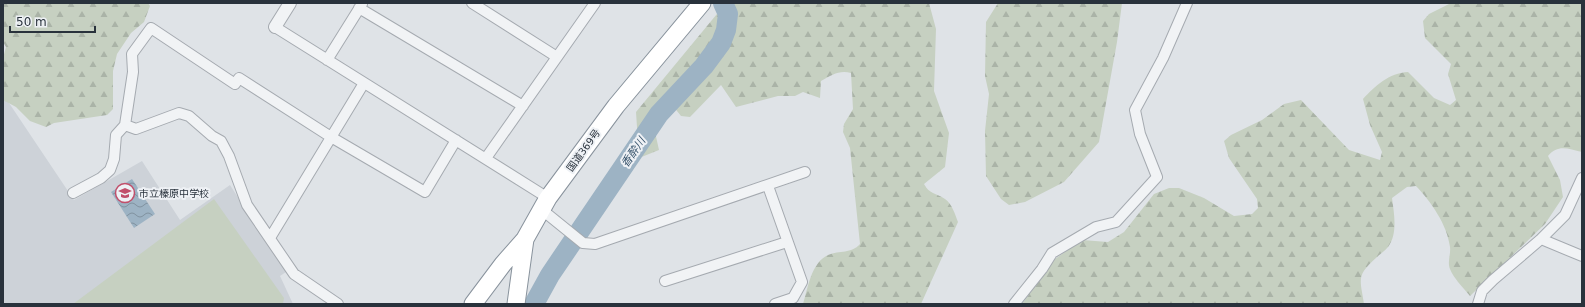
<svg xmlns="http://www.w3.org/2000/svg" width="1585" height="307" viewBox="0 0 1585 307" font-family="'DejaVu Sans','Noto Sans JP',sans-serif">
  <defs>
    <pattern id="forest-firs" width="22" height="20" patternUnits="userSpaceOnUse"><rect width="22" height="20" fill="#c6d0c1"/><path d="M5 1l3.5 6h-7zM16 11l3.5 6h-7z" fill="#aab3a7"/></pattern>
    <pattern id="water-waves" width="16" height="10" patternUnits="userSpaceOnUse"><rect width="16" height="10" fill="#9db3c4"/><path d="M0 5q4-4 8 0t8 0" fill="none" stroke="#8092a0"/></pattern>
  </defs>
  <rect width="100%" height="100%" fill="#dfe3e7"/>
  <!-- built -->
  <path fill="#cdd2d8" d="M 3,94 L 74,200 L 142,161 L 180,220 L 230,185 L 286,272 L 280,276 L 293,304 L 3,304 Z"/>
  <!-- forest -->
  <path fill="url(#forest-firs)" d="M 3,3 L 148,3 L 150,6 L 144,22 L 131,33 L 117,54 L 113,71 L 113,109 L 107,115 L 54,123 L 46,127 L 30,121 L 16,107 L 3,100 L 3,58 L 6,47 L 3,42 Z
    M 726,3 L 929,3 L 936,29 L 934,91 L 949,133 L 945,167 L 924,184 C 929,194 936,193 945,199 C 952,204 955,214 958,222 L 921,304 L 803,304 C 808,288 811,263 828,255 C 840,250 851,254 860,244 L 850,148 L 843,132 L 844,124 L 853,109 L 851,73 C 839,70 832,75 821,81 L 820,98 L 803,92 L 795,96 L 778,96 L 736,107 L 721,85 L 690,117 L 681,116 L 669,101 L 651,114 L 659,150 L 639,158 L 636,112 Z
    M 998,3 L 1122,3 L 1117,42 L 1099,142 L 1064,182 L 1025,202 L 1009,205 L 1001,199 L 986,176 L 985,131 L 989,94 L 985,76 L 986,22 Z
    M 1451,3 L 1582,4 L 1582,152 C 1568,149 1558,144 1548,156 L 1560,180 L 1563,197 L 1545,224 L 1470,296 C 1463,287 1454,279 1450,269 C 1447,262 1451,254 1450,247 C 1447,224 1431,202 1416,186 L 1407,187 L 1392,198 C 1394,213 1398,234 1388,247 C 1385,251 1380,254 1377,257 C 1356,276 1360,278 1364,304 L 1022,304 L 1055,259 L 1082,240 L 1108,242 L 1124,232 L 1154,194 L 1169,188 L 1179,188 L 1204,198 L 1234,216 L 1252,214 L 1258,208 L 1257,199 L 1229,158 L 1224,141 L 1231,135 L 1262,120 L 1284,104 L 1301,100 L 1349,150 L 1380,160 L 1382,152 L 1370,125 L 1363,99 C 1375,86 1389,73 1408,72 L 1434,98 L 1450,105 L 1456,100 L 1448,74 L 1451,64 L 1425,38 L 1423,21 L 1429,14 Z"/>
  <!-- pitch -->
  <path fill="#c6d0c1" d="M 214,199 L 284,298 L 283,304 L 73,304 Z"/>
  <!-- water -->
  <path fill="url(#water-waves)" d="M 132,179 L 155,214 L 134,228 L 111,192 Z"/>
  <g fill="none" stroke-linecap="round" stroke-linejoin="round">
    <!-- river -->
    <path stroke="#9db3c4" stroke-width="20" d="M 534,304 L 550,275 L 659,114 L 704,66 L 721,43 L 726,30 L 728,14 L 723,3"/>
    <defs>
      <path id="minor" d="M 472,3 L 557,57
        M 359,8 L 523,106
        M 275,27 L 548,198
        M 327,60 L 362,4
        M 125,125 L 136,129 L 179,113 L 189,116 L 212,136 L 221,141 L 229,156 L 247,205 L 294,274 L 338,304
        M 486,158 L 595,3
        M 768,186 L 802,282 L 793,298 L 775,304
        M 73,193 L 101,178 L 110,170 L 114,159 L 116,135 L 125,125 L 133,72 L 132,54 L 151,28 L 235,84 L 239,78 L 331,137 L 425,192 L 456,140
        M 541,209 L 583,243 L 595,244 L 805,172
        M 270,238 L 364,83
        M 1541,239 L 1582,256
        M 665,281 L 787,242
        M 1014,304 L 1042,269 L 1052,253 L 1096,227 L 1116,222 L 1157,177 L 1140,134 L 1135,110 L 1163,58 L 1187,3
        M 1478,304 L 1482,291 L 1493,280 L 1541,239 L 1565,215 L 1582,178"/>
      <path id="tertiary" d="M 275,27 L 290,3"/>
      <path id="trunk" d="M 473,304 L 503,264 L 525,239 L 548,198 L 616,106 L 702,3
        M 516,304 L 525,239"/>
    </defs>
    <!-- minor casing -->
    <use href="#minor" stroke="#a5aab0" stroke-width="12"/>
    <!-- tertiary casing -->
    <use href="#tertiary" stroke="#a5aab0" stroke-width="14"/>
    <!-- trunk casing -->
    <use href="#trunk" stroke="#88929c" stroke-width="19"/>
    <!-- minor -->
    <use href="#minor" stroke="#f1f3f5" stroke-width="10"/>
    <!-- tertiary -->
    <use href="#tertiary" stroke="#f1f3f5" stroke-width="12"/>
    <!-- trunk -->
    <use href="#trunk" stroke="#fff" stroke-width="17"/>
  </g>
  <!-- icons -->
  <defs>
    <symbol id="school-ring" viewBox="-11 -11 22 22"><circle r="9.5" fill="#eef1f5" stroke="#c14f6b" stroke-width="1.5"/><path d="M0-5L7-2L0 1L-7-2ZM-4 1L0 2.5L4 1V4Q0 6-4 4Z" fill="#c14f6b"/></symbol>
  </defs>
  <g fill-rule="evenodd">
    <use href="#school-ring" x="114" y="182" width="22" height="22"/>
  </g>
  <g text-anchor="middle" stroke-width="4" stroke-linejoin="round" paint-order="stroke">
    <!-- street labels -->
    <g font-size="10" fill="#29323c" stroke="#eef1f5">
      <text transform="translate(583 150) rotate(-54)" y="4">国道369号</text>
    </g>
    <!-- poi labels -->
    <g font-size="10" fill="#29323c" stroke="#eef1f5" text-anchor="start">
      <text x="139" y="197">市立榛原中学校</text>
    </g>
    <!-- water labels -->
    <g font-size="11" font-style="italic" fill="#38546c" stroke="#eef1f5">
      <text transform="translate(633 152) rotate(-56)" y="4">香酔川</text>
    </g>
  </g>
  <!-- border -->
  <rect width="1585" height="307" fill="none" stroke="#29323c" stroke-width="8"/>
  <!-- scale -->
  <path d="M10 26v6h85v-6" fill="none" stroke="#29323c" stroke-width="2"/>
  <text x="16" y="26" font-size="12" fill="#29323c" stroke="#eef1f5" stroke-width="3" paint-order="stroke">50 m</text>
</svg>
